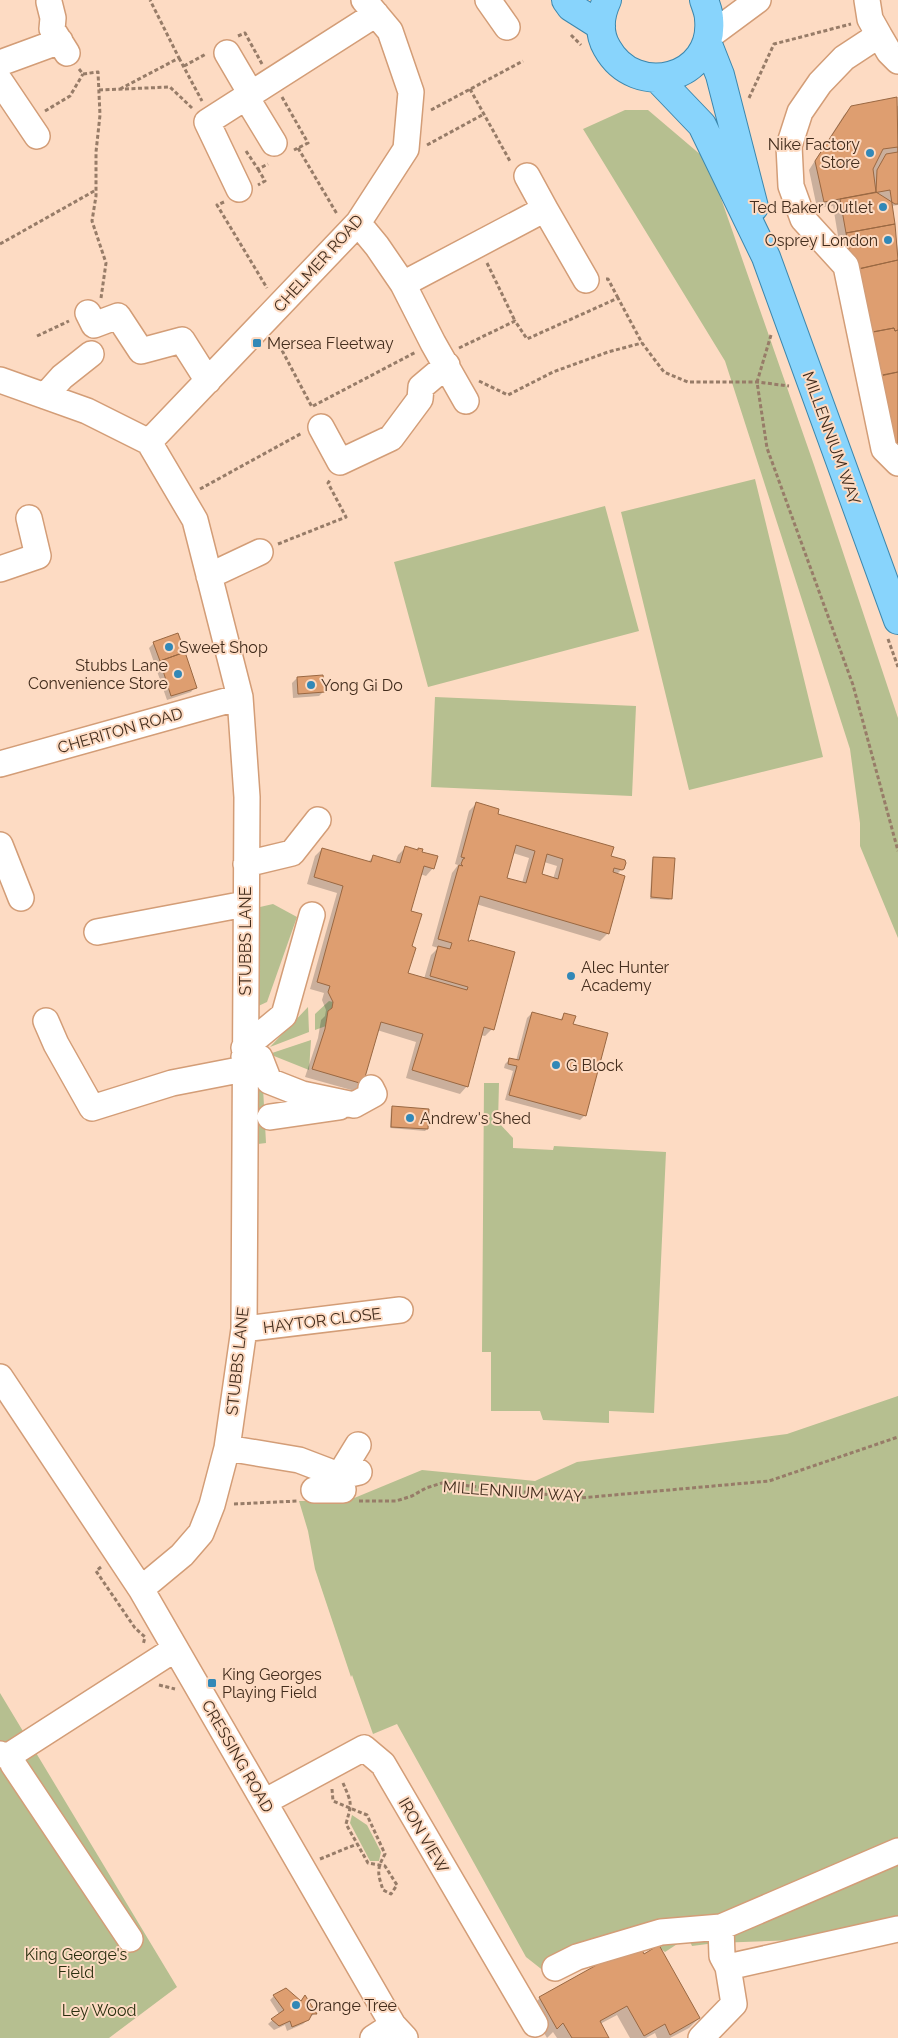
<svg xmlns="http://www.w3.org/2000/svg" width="898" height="2038" viewBox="0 0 898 2038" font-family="Raleway,sans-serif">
  <rect width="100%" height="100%" fill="#fddbc3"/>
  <!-- green -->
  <path fill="#b6bf90" d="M 625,110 L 648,110 L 708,161 L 814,465 L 898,718 L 898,938 L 860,846 L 860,823 L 850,749 L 725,361 L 583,129 Z
    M 755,479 L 823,757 L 689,790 L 621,512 Z
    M 605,506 L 639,631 L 428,687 L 394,562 Z
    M 435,697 L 636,706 L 632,796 L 431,787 Z
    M 273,904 L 297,917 L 267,1002 L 252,1009 L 260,907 Z
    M 329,1001 L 333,1002 L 332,1008 L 328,1011 L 326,1026 L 315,1030 L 315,1014 Z
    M 308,1007 L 309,1032 L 270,1047 Z
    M 311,1040 L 309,1070 L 269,1054 Z
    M 251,1069 L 262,1069 L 266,1143 L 249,1145 Z
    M 484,1083 L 499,1083 L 498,1122 L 513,1138 L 513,1148 L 553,1150 L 554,1146 L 666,1152 L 654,1413 L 609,1411 L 609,1423 L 543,1420 L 540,1411 L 491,1411 L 491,1352 L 482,1352 Z
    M 898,1396 L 898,1917 L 797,1940 L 715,1943 L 692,1946 L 688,1937 L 665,1952 L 643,1934 L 545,1972 L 526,1957 L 397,1724 L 373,1734 L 352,1675 L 351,1677 L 315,1569 L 308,1531 L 299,1501 L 347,1501 L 422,1470 L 535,1481 L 577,1462 L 787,1434 Z
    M 0,1693 L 177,1987 L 109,2038 L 0,2038 Z
    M 352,1815 L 367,1825 L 381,1852 L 379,1861 L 370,1861 L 350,1823 Z"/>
  <!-- shadow -->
  <path fill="#0003" fill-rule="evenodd" d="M 898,106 L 898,205 L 891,206 L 898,251 L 898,465 L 845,277 L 833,206 L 817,208 L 809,170 L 844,115 L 852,107 Z
    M 154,643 L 195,687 L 191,692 L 167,700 L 149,648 Z
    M 297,678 L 323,692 L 319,696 L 293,698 L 292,683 Z
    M 477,803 L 496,815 L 609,857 L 623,868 L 617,874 L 608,933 L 600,941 L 476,904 L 466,941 L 492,1029 L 485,1036 L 480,1035 L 467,1086 L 460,1094 L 406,1078 L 416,1042 L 377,1030 L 362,1084 L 355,1091 L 305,1077 L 318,1038 L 321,1020 L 325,1016 L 326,1010 L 322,1000 L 324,993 L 310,989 L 337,893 L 307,884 L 315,856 L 322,849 L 368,862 L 373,857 L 395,863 L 398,855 L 405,848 L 417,851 L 419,849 L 433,868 L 426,876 L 420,874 L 410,911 L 411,947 L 407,974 L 424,979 L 431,955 L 438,948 L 432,946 L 452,873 L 458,865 L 455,864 L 469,811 ZM 513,853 L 529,858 L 522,883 L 505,879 ZM 544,862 L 557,866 L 553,879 L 540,875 Z
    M 654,858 L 671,898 L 669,900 L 650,899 L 652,860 Z
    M 532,1013 L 559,1021 L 565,1014 L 572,1024 L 585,1115 L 580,1120 L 505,1100 L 513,1071 L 504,1068 L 505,1064 L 510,1059 L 516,1061 L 527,1018 Z
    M 393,1107 L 427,1129 L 425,1131 L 390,1128 L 391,1109 Z
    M 644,1955 L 699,2018 L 689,2028 L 670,2038 L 657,2038 L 655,2033 L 646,2038 L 630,2038 L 617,2015 L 600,2024 L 607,2038 L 557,2038 L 553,2032 L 547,2038 L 530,2008 L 540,1998 Z
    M 274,1996 L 315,2013 L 303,2024 L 287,2031 L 285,2025 L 274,2030 L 268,2024 L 279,2014 L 270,2000 Z"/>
  <!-- building -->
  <path fill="#de9e70" stroke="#9a6842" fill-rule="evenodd" d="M 897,97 L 898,152 L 886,154 L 877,170 L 876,192 L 824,202 L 815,161 L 851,106 Z
    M 898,147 L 898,204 L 895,204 L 876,192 L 873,169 L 883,149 Z
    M 890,190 L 895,224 L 846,233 L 840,199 Z
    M 895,224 L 898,260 L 853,270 L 846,233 Z
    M 898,260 L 898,330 L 895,331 L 894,328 L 872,332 L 859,269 Z
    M 894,328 L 895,331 L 898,330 L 898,372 L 871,377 L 863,334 Z
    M 898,372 L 898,453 L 876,377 Z
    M 178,633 L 185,652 L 160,661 L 153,642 Z
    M 185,652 L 197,688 L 171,696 L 160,661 Z
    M 323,675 L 325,692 L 298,694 L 297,677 Z
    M 476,802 L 499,809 L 498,814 L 614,847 L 611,856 L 625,860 L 626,863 L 624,869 L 622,870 L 614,868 L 613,872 L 625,876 L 609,934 L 480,896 L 468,941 L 470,941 L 471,940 L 515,952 L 494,1030 L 484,1027 L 468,1087 L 412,1070 L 423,1034 L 381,1022 L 363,1084 L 312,1069 L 325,1029 L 328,1011 L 332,1008 L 333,1002 L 328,992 L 330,986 L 317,982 L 343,886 L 314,877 L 322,848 L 371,862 L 373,855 L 400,863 L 405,846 L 418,850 L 418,848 L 423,849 L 422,852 L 438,856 L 434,869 L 424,866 L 411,911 L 422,914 L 412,946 L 416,948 L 408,973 L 467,990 L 468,987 L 430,976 L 438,946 L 450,949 L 452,943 L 438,939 L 459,865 L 463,866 L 461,864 L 463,859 L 465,858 L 461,857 ZM 516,845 L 535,851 L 526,883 L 507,878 ZM 547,854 L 563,859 L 558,879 L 542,874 Z
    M 653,857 L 675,858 L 672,899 L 651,897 Z
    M 532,1012 L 562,1020 L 564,1013 L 576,1016 L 573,1024 L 608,1033 L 586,1116 L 509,1095 L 517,1066 L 508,1064 L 509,1058 L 519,1060 Z
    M 392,1106 L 429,1109 L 428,1129 L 391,1127 Z
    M 638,1942 L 644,1954 L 659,1945 L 700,2018 L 670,2035 L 665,2024 L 644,2036 L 627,2006 L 600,2021 L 609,2038 L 572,2038 L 563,2023 L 557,2029 L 539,1997 Z
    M 286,1988 L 301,2001 L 305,1995 L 317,2014 L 312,2014 L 309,2020 L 292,2027 L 290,2021 L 279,2026 L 271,2019 L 284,2010 L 273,1995 Z"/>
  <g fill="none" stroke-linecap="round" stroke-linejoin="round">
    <defs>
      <path id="minor" d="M 488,0 L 507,27
        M 867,0 L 870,19 L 879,35 L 844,58 L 820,83 L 800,112 L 789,146 L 791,186 L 803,219 L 846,266 L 884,449 L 898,463
        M 49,2 L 53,18 L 52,29 L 67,53
        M 879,35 L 889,52 L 898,61
        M 708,37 L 758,0
        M 227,53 L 251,94
        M 0,63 L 60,41
        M 0,81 L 37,136
        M 246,97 L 274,143
        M 239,189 L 207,122 L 376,14
        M 545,209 L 586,280
        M 358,223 L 377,246 L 403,284 L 433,343 L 466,401
        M 403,284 L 545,209 L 527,176
        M 88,313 L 94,325 L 118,316 L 141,351 L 182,340 L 208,381
        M 0,380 L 87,411 L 149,442 L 195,520 L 240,697 L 247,797 L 244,1329 L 227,1448 L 212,1505 L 201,1533 L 182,1555 L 141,1589
        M 45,396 L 62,377 L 91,354
        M 321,427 L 340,462 L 391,438 L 420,399 L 421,387 L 447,365
        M 149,442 L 358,223 L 406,149 L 411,92 L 390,31 L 364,0
        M 0,569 L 38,556 L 29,518
        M 209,576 L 260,552
        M 0,764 L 240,697
        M 0,845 L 21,898
        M 246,864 L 292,853 L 318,820
        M 97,932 L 245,904
        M 46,1021 L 56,1044 L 92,1108 L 172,1083 L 244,1069
        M 244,1048 L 284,1015 L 312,915
        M 244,1057 L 260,1058 L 269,1081 L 302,1094 L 354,1105 L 374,1094 L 371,1088
        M 270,1117 L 339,1107
        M 244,1329 L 400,1310
        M 0,1377 L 141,1589 L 393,2025 L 405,2038
        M 358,1445 L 342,1471 L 341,1476 L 359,1472
        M 227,1448 L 299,1460 L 341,1476 L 343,1490 L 314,1490
        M 0,1754 L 2,1755 L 10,1755 L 175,1649
        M 10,1755 L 13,1764 L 130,1939
        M 264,1802 L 364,1748 L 383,1764 L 535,2024
        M 728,1967 L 722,1956 L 721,1927 L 898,1851
        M 555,1968 L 577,1957 L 661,1932 L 721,1927
        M 373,2038 L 393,2025
        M 701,2038 L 734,2004 L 728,1967 L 898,1929"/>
      <path id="major" d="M 566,0 L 571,7 L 601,26
        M 607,0 C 600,15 598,33 607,48 C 636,100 715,79 709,19 C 709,13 706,6 704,0
        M 707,42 L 720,75 L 754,207
        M 658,79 L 702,125 L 766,257 L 898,620"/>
    </defs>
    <!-- minor casing -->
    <use href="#minor" stroke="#d39d77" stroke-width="28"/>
    <!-- major casing -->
    <use href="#major" stroke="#3c87ad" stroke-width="30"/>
    <!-- path -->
    <path stroke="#977c68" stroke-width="3" stroke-dasharray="4 2.5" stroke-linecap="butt" d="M 571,35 L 581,45
      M 238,36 L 245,33 L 262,64
      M 179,58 L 202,101
      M 184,66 L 206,54
      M 79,69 L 83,74 L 98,72 L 100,115 L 96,152 L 96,196 L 92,221 L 106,263 L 101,298
      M 120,89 L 179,58 L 150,0
      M 470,89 L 511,163
      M 99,90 L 170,87 L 192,108
      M 282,97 L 308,143 L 294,150
      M 749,98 L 774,44 L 851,24
      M 431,110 L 523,61
      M 45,111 L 70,96 L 83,74
      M 427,145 L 484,114
      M 298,148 L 337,214
      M 246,151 L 258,169 L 268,164
      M 258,169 L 265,181 L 258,185
      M 224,202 L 217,205 L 267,288
      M 0,244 L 96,190
      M 487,263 L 515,321
      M 606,279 L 608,279 L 618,298
      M 771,335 L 757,382 L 767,448 L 853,685 L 898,851
      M 37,336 L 69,321
      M 276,339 L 312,407
      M 459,348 L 515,321 L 527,339 L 618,298 L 642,343 L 664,372 L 688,382 L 757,382 L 789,386
      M 479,381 L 508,395 L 553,372 L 608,352 L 642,343
      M 313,406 L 416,352
      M 200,489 L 302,433
      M 278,544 L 346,517 L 328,483 L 330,480
      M 888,639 L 898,667
      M 359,1501 L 396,1501 L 412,1496 L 426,1488 L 442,1483 L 580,1498 L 769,1481 L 898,1437
      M 234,1504 L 298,1501
      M 101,1567 L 96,1571 L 135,1628 L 145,1637 L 143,1645
      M 159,1685 L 175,1689
      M 332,1789 L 333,1801 L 367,1815 L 385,1854 C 376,1870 378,1874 383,1890 L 391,1894 L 397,1885 L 385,1866 L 368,1863 L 346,1824 C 352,1802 352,1804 343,1783
      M 320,1859 L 357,1844"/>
    <!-- minor -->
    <use href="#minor" stroke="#fff" stroke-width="25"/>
    <!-- major -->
    <use href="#major" stroke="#88d4fc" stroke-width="28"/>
  </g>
  <!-- markers -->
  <g fill="#3288b7" stroke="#fddbc3" stroke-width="2">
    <circle cx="870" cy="153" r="5"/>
    <circle cx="883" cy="207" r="5"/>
    <circle cx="888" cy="240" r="5"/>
    <rect x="252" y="338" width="10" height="10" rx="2.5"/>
    <circle cx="169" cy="647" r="5"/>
    <circle cx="178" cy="674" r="5"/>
    <circle cx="311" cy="685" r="5"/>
    <circle cx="571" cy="976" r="5"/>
    <circle cx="556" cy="1065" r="5"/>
    <circle cx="410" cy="1118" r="5"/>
    <rect x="207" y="1678" width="10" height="10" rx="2.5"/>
    <circle cx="296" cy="2005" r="5"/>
  </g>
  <g text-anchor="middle" stroke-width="4" stroke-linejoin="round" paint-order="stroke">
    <!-- poi labels -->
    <g font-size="16" fill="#432d1d" stroke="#fddbc3" text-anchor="start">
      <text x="860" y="150" text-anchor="end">Nike Factory<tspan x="860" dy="18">Store</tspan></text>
      <text x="873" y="213" text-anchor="end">Ted Baker Outlet</text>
      <text x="878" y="246" text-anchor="end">Osprey London</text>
      <text x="267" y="349">Mersea Fleetway</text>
      <text x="179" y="653">Sweet Shop</text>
      <text x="168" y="671" text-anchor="end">Stubbs Lane<tspan x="168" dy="18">Convenience Store</tspan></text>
      <text x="321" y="691">Yong Gi Do</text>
      <text x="581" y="973">Alec Hunter<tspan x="581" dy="18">Academy</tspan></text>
      <text x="566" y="1071">G Block</text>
      <text x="420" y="1124">Andrew's Shed</text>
      <text x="222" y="1680">King Georges<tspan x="222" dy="18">Playing Field</tspan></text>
      <text x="306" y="2011">Orange Tree</text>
    </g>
    <!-- street labels -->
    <g font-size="16" fill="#432d1d" stroke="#fddbc3">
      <text transform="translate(318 263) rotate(-48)" y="6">CHELMER ROAD</text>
      <text transform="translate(832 438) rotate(70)" y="6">MILLENNIUM WAY</text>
      <text transform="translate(120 730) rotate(-16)" y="6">CHERITON ROAD</text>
      <text transform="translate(245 941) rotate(-90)" y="6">STUBBS LANE</text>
      <text transform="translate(322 1320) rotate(-7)" y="6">HAYTOR CLOSE</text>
      <text transform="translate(237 1361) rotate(-84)" y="6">STUBBS LANE</text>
      <text transform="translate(513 1491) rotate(4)" y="6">MILLENNIUM WAY</text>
      <text transform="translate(238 1756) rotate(60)" y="6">CRESSING ROAD</text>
      <text transform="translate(424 1835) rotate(60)" y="6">IRON VIEW</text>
    </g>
    <!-- park labels -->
    <g font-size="16" fill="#2a2f0f" stroke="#fddbc3">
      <text x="76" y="1960">King George's<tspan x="76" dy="18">Field</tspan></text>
      <text x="99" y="2016">Ley Wood</text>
    </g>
  </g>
</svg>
